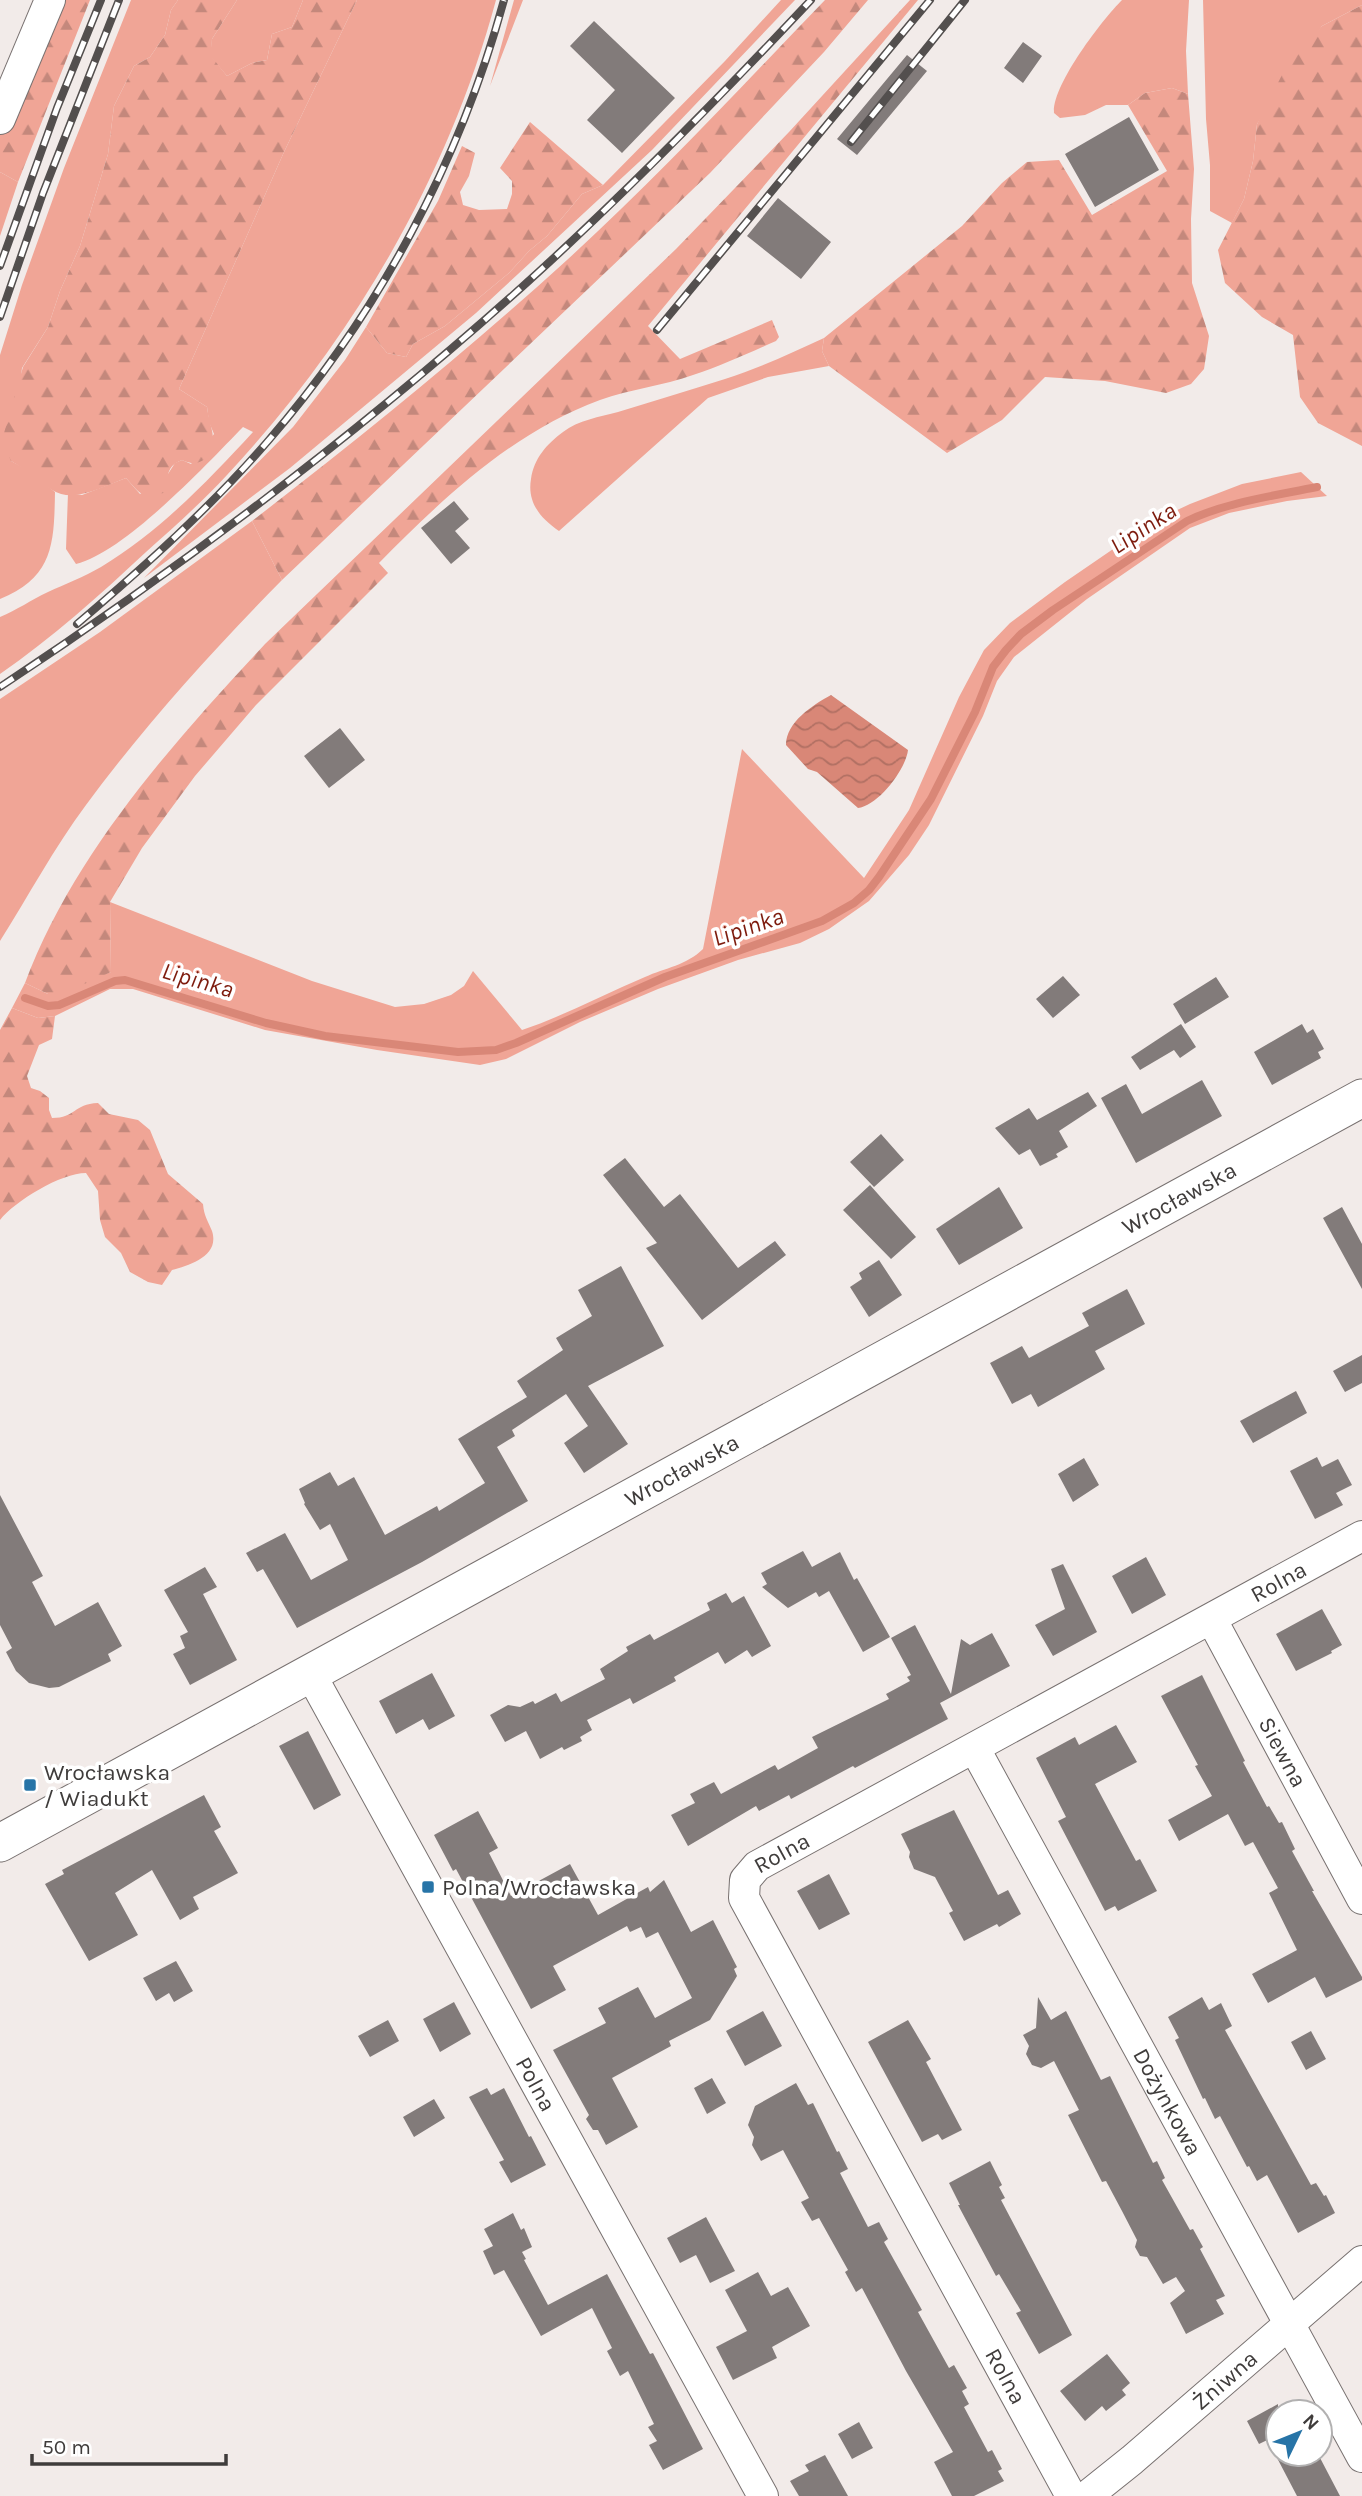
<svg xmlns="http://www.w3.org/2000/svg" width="1362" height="2496" viewBox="0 0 1362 2496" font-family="Karla,sans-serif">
  <defs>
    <pattern id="forest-firs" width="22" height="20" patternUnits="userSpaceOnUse" patternTransform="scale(1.75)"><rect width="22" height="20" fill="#f0a596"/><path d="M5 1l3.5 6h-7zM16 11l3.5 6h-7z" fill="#c4887c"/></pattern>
    <pattern id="water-waves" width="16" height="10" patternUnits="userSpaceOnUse" patternTransform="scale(1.75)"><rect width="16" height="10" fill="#d98777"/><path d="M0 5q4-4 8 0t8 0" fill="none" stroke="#b17063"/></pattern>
  </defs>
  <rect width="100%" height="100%" fill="#f2ebe9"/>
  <!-- green -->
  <path fill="#f0a596" d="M 131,0 L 178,0 L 171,10 L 165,35 L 150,57 L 134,66 L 114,106 L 108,154 L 80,246 L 60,291 L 48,327 L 22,368 L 11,461 L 24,468 L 55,492 C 54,543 54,577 0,599 L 0,355 L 22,285 L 64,168 Z
    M 237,0 L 303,0 L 292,27 L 272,34 L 267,60 L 252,63 L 227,76 L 210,56 L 212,39 Z
    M 357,0 L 496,0 C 448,178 352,341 227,475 C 202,502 174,527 146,552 C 100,595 52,638 0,674 L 0,617 C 17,610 31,600 48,592 C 65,584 84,577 101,567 C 159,532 208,481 253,432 L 243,427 C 207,464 125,552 76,564 L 66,549 L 68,493 L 82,495 L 126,478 L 140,494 L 166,477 L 175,463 L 182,460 L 191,464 L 214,434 L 209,422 L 207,407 L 179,389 L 284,152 Z
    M 514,0 L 523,0 L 490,86 Z
    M 781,0 L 795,0 L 652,150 L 476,313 L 290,468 L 144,578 L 293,427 L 345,360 L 366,327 L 387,353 L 406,357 L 413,344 L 445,326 L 509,273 L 529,251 L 547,236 L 582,194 L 603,185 L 725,61 Z
    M 1122,0 L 1189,0 L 1186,51 L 1188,94 L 1172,88 L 1145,93 L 1128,105 L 1106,105 L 1085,115 L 1060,118 L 1054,113 C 1052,85 1102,20 1122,0 Z
    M 1203,0 L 1362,0 L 1362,5 L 1322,26 L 1257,124 L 1253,161 L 1244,199 L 1232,223 L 1210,211 L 1210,165 L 1206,119 Z
    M 0,172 L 18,182 L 0,236 Z
    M 824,338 L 822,351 L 829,366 L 768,377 L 708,398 L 559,531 C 540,518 527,502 531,479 C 534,458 547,444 563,432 C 578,420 600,417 618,412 C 654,401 690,390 725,379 C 759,368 792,353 824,338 Z
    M 1301,472 L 1327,496 L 1287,501 L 1229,513 L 1190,528 L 1087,599 L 1014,657 L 997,681 L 983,716 L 929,825 L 909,855 L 869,901 L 829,929 L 800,943 L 738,960 L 658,989 L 580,1022 L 506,1059 L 480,1065 L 377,1050 L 265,1030 L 133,989 L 110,989 L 55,1016 L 38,1018 L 12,1008 L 25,983 L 48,994 L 111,972 L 110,902 L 312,981 L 395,1007 L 424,1004 L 451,995 L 464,986 L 473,971 L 522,1030 C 564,1016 604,994 645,977 C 665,968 687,965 703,949 L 742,749 L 864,878 L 909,810 L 959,697 L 984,650 L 1010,623 L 1065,582 L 1154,521 L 1190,504 L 1242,484 Z
    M 252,521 L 282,580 C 212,651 145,725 86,805 C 54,848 29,895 0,941 L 0,699 L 100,632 Z"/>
  <!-- forest -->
  <path fill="url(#forest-firs)" d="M 59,0 L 90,0 L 18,182 L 0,172 L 0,134 Z
    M 178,0 L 237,0 L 212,39 L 211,56 L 227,76 L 252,63 L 267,60 L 272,34 L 292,27 L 303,0 L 357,0 L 284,152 L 179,389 L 207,407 C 209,424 217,437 211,454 C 201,463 195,466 182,460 C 167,465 166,478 168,491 C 144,501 142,496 126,478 C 104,486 74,504 52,490 C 37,481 26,469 11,461 L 2,440 L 23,367 L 48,327 L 60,291 L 80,246 L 108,154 L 114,106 L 134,66 L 150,57 L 165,35 L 171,10 Z
    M 825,0 L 868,0 L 824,52 L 710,173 L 282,580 L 252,521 C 360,438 466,352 567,260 C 657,178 740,88 825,0 Z
    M 910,0 L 918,0 L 648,326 L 680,359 L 772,320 L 779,337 L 776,341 C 749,353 721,366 693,375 C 663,386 630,389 600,400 C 513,432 443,498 379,563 L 388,573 L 256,705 L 195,776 L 142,848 L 110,902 L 111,972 L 62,994 L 48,994 L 25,983 C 74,853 172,744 265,644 L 676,249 L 789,132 Z
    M 1362,5 L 1362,446 L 1318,423 L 1300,397 L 1293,335 L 1262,317 L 1225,283 L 1218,250 L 1244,199 L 1253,161 L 1257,124 L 1286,67 L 1322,26 Z
    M 1172,88 L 1188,94 L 1194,169 L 1191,219 L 1192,283 L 1209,336 L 1204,369 L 1191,384 L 1166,393 L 1105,381 L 1045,377 L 1002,420 L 947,453 L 829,366 L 822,351 L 824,338 L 962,226 L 1002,183 L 1027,162 L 1059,160 L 1092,215 L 1167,171 L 1128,105 L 1145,93 Z
    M 530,122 L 603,185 L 582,194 L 547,236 L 529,251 L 509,273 L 445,326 L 413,344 L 406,357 L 387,353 L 366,327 L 438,201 L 462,146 L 475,153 L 469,176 L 460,192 L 463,205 L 479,210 L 507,209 L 512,194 L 512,181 L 500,168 Z
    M 12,1008 L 38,1018 L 55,1016 L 52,1039 L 39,1045 L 27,1076 L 31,1088 L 40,1091 L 49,1098 L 49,1110 L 52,1118 C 76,1118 73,1104 98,1103 L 109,1114 L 138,1120 L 150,1130 L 168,1174 L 203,1204 C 204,1216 208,1221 212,1231 C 220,1256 190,1265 172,1270 L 162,1285 L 148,1282 L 130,1272 L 121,1253 L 105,1237 L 100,1220 L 98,1191 L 86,1173 C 61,1173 15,1201 0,1220 L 0,1030 Z"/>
  <!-- water -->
  <path fill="url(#water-waves)" d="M 831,695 L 908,750 C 906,769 878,806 858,808 L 817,772 L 808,769 L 786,745 C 786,722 813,705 831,695 Z"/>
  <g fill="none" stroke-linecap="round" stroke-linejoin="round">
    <!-- stream -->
    <path stroke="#d98777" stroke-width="8" d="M 25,998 L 48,1006 L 59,1005 L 115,981 L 125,980 L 266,1023 L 325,1036 L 458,1052 L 496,1050 L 516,1043 L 665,977 L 822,921 L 854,903 L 869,890 L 879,877 L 931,799 L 975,712 L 993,667 L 1006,650 L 1021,634 L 1053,610 L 1187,521 C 1227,502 1273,496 1317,487"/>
  </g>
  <!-- building -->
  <path fill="#827b7a" d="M 594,21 L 675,98 L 622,153 L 587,120 L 615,90 L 570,46 Z
    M 1023,42 L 1042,56 L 1023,83 L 1004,68 Z
    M 907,55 L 927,71 L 857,155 L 837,139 Z
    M 1129,117 L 1159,170 L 1095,207 L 1065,154 Z
    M 778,198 L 831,242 L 801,279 L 747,236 Z
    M 454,501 L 469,519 L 455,531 L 470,548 L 451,564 L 421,528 Z
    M 340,728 L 365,760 L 329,788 L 304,756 Z
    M 1063,976 L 1080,995 L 1053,1018 L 1036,999 Z
    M 1216,977 L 1229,997 L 1185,1024 L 1173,1004 Z
    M 1181,1024 L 1196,1047 L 1180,1058 L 1174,1050 L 1140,1070 L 1131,1057 Z
    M 1302,1024 L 1307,1033 L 1313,1029 L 1324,1049 L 1318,1052 L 1321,1058 L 1272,1085 L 1254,1052 Z
    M 1202,1080 L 1222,1116 L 1136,1163 L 1101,1098 L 1126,1084 L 1142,1114 Z
    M 1088,1092 L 1097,1106 L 1059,1131 L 1068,1147 L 1056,1154 L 1058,1157 L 1040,1166 L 1030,1149 L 1019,1155 L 995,1128 L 1029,1108 L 1037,1120 Z
    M 881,1134 L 904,1160 L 874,1187 L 850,1162 Z
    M 625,1158 L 664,1207 L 680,1194 L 738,1268 L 775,1241 L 786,1255 L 702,1320 L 646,1248 L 657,1243 L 603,1175 Z
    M 870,1185 L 916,1237 L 891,1259 L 843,1210 Z
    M 999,1187 L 1023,1228 L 959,1265 L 936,1229 Z
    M 1342,1207 L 1362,1244 L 1362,1289 L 1323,1218 Z
    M 879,1260 L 902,1295 L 869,1317 L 850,1287 L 862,1279 L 859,1273 Z
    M 621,1266 L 664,1346 L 588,1386 L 628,1444 L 584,1473 L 564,1443 L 588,1426 L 566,1394 L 512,1430 L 515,1436 L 497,1447 L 528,1501 L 422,1562 L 297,1628 L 263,1569 L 257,1572 L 246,1553 L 285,1533 L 311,1580 L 348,1560 L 330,1524 L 320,1530 L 304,1504 L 305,1503 L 299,1489 L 330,1472 L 338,1486 L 354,1477 L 385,1535 L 437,1506 L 439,1511 L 485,1483 L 458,1439 L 527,1397 L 517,1381 L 563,1350 L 556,1338 L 592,1316 L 578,1290 Z
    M 1127,1289 L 1145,1324 L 1095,1351 L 1105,1369 L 1038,1407 L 1031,1394 L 1012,1404 L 990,1363 L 1022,1346 L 1029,1358 L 1089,1326 L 1082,1313 Z
    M 1362,1355 L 1362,1383 L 1345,1392 L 1333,1371 Z
    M 1296,1391 L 1307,1413 L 1253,1443 L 1240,1421 Z
    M 1317,1457 L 1322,1467 L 1338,1459 L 1352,1485 L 1336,1493 L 1343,1505 L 1315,1519 L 1290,1471 Z
    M 1084,1458 L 1099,1485 L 1073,1502 L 1058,1474 Z
    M 0,1495 L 43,1576 L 32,1582 L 55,1626 L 98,1602 L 122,1646 L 108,1654 L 111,1661 L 59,1687 L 49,1688 L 29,1683 L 16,1671 L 6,1652 L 12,1648 L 0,1625 Z
    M 803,1551 L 812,1567 L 840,1552 L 854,1580 L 857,1578 L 890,1637 L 863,1652 L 829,1591 L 819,1597 L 816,1592 L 788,1608 L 762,1587 L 767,1584 L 761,1573 Z
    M 1146,1557 L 1166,1595 L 1132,1614 L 1112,1576 Z
    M 1063,1564 L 1097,1632 L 1053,1656 L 1035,1625 L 1065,1609 L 1051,1569 Z
    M 205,1567 L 217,1587 L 203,1594 L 237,1660 L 190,1685 L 173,1654 L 185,1648 L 180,1636 L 188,1632 L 164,1590 Z
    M 726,1593 L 732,1603 L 744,1596 L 771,1646 L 752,1657 L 747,1650 L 725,1664 L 718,1652 L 674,1677 L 676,1681 L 633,1704 L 630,1698 L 587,1720 L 592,1730 L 580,1737 L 582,1741 L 564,1750 L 562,1747 L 540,1759 L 526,1731 L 505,1742 L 490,1715 L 508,1705 L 520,1707 L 533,1701 L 535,1704 L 556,1693 L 561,1702 L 605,1679 L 600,1669 L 628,1651 L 626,1647 L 650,1634 L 654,1640 L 710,1610 L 707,1603 Z
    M 1322,1609 L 1342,1645 L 1331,1651 L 1332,1653 L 1296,1671 L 1276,1634 Z
    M 915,1625 L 951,1694 L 961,1639 L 970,1645 L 992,1633 L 1010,1666 L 940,1703 L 948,1719 L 855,1768 L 853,1766 L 791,1799 L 789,1795 L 759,1811 L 756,1806 L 688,1846 L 671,1815 L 695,1803 L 690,1794 L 714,1782 L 721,1794 L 775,1765 L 778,1770 L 818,1748 L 812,1737 L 889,1699 L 886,1694 L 910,1681 L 907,1677 L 911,1675 L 891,1638 Z
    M 432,1673 L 455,1716 L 429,1730 L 423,1719 L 396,1734 L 379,1701 Z
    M 1202,1675 L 1245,1761 L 1243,1762 L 1267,1807 L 1269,1806 L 1279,1823 L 1282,1822 L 1295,1849 L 1292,1851 L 1314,1891 L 1312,1891 L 1362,1977 L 1362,1980 L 1326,1998 L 1315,1977 L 1268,2003 L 1252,1974 L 1297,1950 L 1269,1893 L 1278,1888 L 1253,1842 L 1245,1846 L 1228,1814 L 1179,1841 L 1168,1820 L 1212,1796 L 1195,1766 L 1198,1765 L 1161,1696 Z
    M 1116,1725 L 1137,1762 L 1095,1784 L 1136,1861 L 1140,1859 L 1157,1891 L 1118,1911 L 1115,1906 L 1105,1911 L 1058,1821 L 1066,1817 L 1036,1758 L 1075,1737 L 1079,1745 Z
    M 308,1731 L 341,1795 L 314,1810 L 279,1746 Z
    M 204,1795 L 221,1827 L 214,1831 L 238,1873 L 193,1897 L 199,1909 L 180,1920 L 152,1870 L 115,1893 L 138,1935 L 89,1961 L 45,1884 L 64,1874 L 62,1870 Z
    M 954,1810 L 998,1895 L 1008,1890 L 1021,1914 L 999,1927 L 997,1924 L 964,1941 L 949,1913 L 953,1911 L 935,1877 L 914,1869 L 909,1857 L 910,1852 L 901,1834 Z
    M 478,1811 L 498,1848 L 489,1853 L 511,1896 L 570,1864 L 598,1915 L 648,1887 L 650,1892 L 664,1880 L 691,1932 L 713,1920 L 737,1967 L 734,1969 L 737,1976 L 710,2020 L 669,2041 L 671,2046 L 612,2078 L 638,2127 L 606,2145 L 598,2130 L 593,2130 L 586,2119 L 589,2115 L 553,2050 L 606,2023 L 598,2008 L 638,1987 L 655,2018 L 692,1998 L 658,1932 L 646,1938 L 641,1927 L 630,1932 L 627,1926 L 553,1966 L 566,1990 L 531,2009 L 456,1869 L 453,1871 L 434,1835 Z
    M 829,1874 L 850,1914 L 819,1930 L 797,1891 Z
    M 176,1961 L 193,1991 L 174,2002 L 169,1993 L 156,2001 L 143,1978 Z
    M 1038,1997 L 1051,2020 L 1066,2011 L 1101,2080 L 1110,2076 L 1153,2163 L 1157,2161 L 1165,2178 L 1162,2180 L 1190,2230 L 1193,2229 L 1203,2247 L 1200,2249 L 1225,2296 L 1216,2300 L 1224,2314 L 1186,2334 L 1170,2303 L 1185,2291 L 1176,2277 L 1163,2284 L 1147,2257 L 1140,2256 L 1135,2247 L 1137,2240 L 1122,2211 L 1106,2181 L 1102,2182 L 1068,2115 L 1079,2110 L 1054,2061 L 1041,2068 L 1032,2065 L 1026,2054 L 1029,2046 L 1023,2035 L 1036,2028 Z
    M 1202,1997 L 1209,2010 L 1221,2003 L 1232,2026 L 1225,2030 L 1311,2185 L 1316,2183 L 1324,2196 L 1326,2195 L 1335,2213 L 1298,2233 L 1267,2175 L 1257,2181 L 1249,2166 L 1247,2167 L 1220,2116 L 1215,2119 L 1205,2098 L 1203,2099 L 1175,2040 L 1179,2038 L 1168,2017 Z
    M 454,2002 L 471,2034 L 440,2052 L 423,2019 Z
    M 763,2011 L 782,2046 L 745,2066 L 726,2031 Z
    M 388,2020 L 399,2041 L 370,2057 L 358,2036 Z
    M 908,2020 L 931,2059 L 926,2062 L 962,2130 L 942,2140 L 938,2134 L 922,2142 L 868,2042 Z
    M 1311,2031 L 1326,2059 L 1306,2070 L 1291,2042 Z
    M 712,2078 L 726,2103 L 707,2114 L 694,2088 Z
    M 796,2083 L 808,2105 L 813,2103 L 837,2152 L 839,2151 L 848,2169 L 840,2173 L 868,2227 L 879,2222 L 888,2239 L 884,2242 L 922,2310 L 918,2312 L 949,2368 L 954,2365 L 967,2388 L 962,2391 L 969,2404 L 964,2407 L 988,2452 L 992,2450 L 1002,2469 L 998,2471 L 1004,2481 L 974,2496 L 952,2496 L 934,2462 L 953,2452 L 906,2371 L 862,2288 L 856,2292 L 845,2272 L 848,2270 L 819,2218 L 812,2221 L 801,2202 L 809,2198 L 783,2150 L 761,2161 L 752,2145 L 754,2137 L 748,2125 L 755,2106 Z
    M 487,2088 L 491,2095 L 504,2088 L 529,2137 L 531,2136 L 546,2165 L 511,2183 L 499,2162 L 504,2160 L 469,2097 Z
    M 434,2099 L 445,2118 L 414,2137 L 403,2117 Z
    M 990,2161 L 1002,2185 L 999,2187 L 1005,2198 L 1001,2200 L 1072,2335 L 1039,2354 L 1016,2313 L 1021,2311 L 999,2274 L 996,2276 L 958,2205 L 960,2205 L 949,2183 Z
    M 513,2213 L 521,2230 L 524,2228 L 532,2247 L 522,2252 L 526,2259 L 524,2260 L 548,2305 L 607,2274 L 650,2354 L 653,2353 L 703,2449 L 663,2470 L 649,2445 L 657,2441 L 648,2427 L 654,2424 L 628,2371 L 620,2376 L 607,2351 L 612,2348 L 592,2308 L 541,2336 L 504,2270 L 494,2275 L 483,2251 L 493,2246 L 484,2229 Z
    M 706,2217 L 735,2271 L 710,2283 L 696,2255 L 680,2263 L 667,2238 Z
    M 758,2272 L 771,2296 L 788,2287 L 810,2326 L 772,2347 L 777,2358 L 733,2380 L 716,2347 L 747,2331 L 725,2290 Z
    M 1107,2354 L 1130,2383 L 1122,2390 L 1126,2395 L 1106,2411 L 1102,2406 L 1085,2421 L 1060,2391 Z
    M 1278,2404 L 1278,2435 L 1259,2444 L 1247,2421 Z
    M 859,2422 L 873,2448 L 852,2459 L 838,2434 Z
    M 1275,2454 L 1318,2454 L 1340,2496 L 1297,2496 Z
    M 825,2455 L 848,2496 L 799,2496 L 790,2481 L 809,2471 L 805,2465 Z"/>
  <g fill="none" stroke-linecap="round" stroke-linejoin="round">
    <defs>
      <g id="minor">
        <path d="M 0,119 L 50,0"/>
        <path id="s1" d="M 1212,1620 L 1362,1899"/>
        <path id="s2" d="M 310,1673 L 763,2496"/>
        <path id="s3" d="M 975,1749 L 1362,2457"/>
        <path id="s4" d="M 1071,2496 L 744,1898 L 745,1880 L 757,1866 L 1362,1536"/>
        <path id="s5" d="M 1087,2496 L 1132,2460 L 1362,2261"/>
      </g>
      <g id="major">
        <path id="s6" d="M 0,1843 L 1362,1098"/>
      </g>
    </defs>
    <!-- minor casing -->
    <use href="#minor" stroke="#787170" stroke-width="32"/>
    <!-- major casing -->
    <use href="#major" stroke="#787170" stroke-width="39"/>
    <!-- minor -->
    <use href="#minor" stroke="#fff" stroke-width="30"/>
    <!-- major -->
    <use href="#major" stroke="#fff" stroke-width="37"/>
    <defs>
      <path id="rail" d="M 851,142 L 965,0
        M 0,266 L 57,108 L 101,0
        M 0,317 L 43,193 L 119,0
        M 657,330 L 930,0
        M 77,624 C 144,567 211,507 268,441 C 378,314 460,162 504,0
        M 0,687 C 183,566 359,433 522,287 C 623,196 718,99 811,0"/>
    </defs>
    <!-- rail casing -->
    <use href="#rail" stroke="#534f4e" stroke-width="8"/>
    <!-- rail -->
    <use href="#rail" stroke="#fff" stroke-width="5" stroke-dasharray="16" stroke-linecap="butt"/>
  </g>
  <!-- markers -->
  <g fill="#2774a7" stroke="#fff" stroke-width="2.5">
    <rect x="23" y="1778" width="14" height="14" rx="3.5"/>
    <rect x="421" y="1880" width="14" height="14" rx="3.5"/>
  </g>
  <g text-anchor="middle" stroke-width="7" stroke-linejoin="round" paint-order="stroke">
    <!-- street labels -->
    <g font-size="23" fill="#3f3c3b" stroke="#fff">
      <text dy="8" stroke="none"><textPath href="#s6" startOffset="1344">Wrocławska</textPath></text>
      <text dy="8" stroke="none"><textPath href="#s6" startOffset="777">Wrocławska</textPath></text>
      <text dy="8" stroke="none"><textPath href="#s4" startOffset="1312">Rolna</textPath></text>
      <text dy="8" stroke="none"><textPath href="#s1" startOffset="150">Siewna</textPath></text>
      <text dy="8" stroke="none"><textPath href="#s4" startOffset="746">Rolna</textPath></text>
      <text dy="8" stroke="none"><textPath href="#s2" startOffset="469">Polna</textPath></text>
      <text dy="8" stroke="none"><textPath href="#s3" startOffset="402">Dożynkowa</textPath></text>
      <text transform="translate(1006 2376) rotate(61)" y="8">Rolna</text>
      <text dy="8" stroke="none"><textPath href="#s5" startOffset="180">Żniwna</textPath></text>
    </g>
    <!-- poi labels -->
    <g font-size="23" fill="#3f3c3b" stroke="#fff" text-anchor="start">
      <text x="44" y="1780">Wrocławska<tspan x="44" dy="26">/ Wiadukt</tspan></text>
      <text x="442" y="1895">Polna/Wrocławska</text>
    </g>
    <!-- water labels -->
    <g font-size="24" font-style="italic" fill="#7e1c0e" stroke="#fff">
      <text transform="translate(1143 528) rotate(-33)" y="8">Lipinka</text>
      <text transform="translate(748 927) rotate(-19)" y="8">Lipinka</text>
      <text transform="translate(198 980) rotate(16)" y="8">Lipinka</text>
    </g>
  </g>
  <!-- north arrow -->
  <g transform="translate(1299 2433) rotate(47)"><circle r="33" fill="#ffffff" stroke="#b2b1b1" stroke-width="2"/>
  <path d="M0-5L12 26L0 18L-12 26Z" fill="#2774a7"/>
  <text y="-10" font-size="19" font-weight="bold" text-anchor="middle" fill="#3f3c3b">N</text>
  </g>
  <!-- scale -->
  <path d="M32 2454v10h194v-10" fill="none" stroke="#3f3c3b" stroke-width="3.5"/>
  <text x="42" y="2454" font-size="21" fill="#3f3c3b" stroke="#ffffff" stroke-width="5" paint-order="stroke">50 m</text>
</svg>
